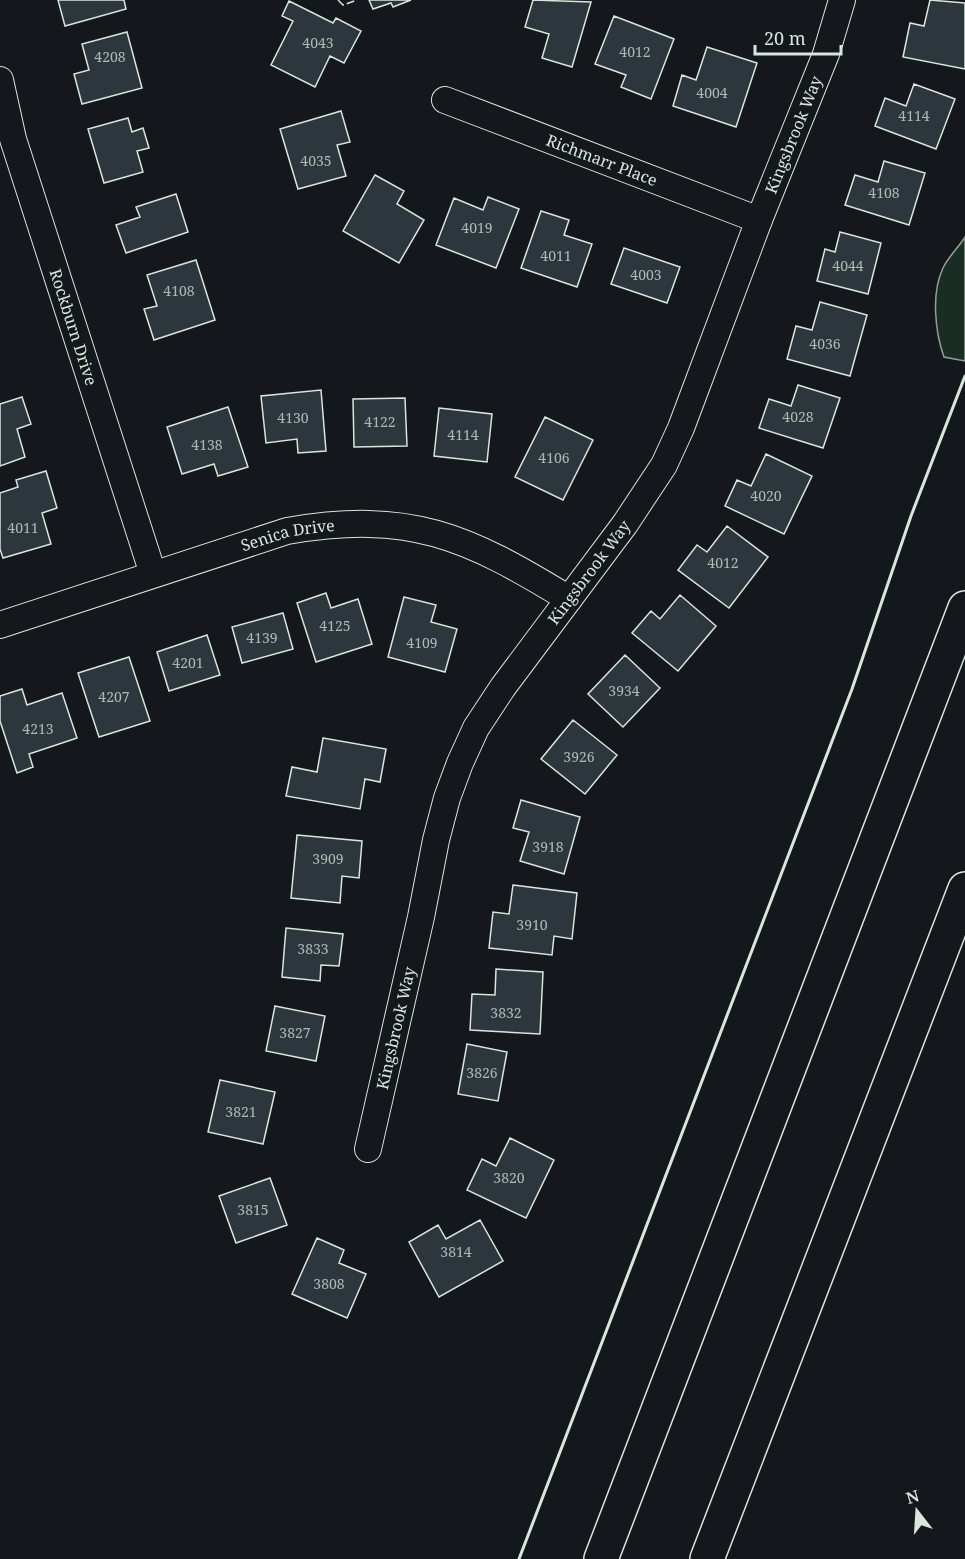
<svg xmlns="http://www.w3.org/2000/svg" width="965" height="1559" viewBox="0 0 965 1559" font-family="'Noto Serif',serif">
  <rect width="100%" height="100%" fill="#14181c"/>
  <!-- green -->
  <path fill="#1a2d24" stroke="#939e99" stroke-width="1.5" d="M 965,237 L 965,361 L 944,357 C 935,332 931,293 943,268 C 948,257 959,247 965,237 Z"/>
  <!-- building -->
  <path fill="#2c363c" stroke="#d8e6dc" stroke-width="1.5" d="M 58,0 L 124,0 L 126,9 L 65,26 Z
    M 369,0 L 411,0 L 393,7 L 391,3 L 373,9 Z
    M 533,0 L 591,2 L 572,67 L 542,58 L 549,34 L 525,27 Z
    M 930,0 L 965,3 L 965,69 L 903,57 L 910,23 L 924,26 Z
    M 289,1 L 333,23 L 336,18 L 361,31 L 344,63 L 330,56 L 315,87 L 271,65 L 293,21 L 282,16 Z
    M 614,16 L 674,39 L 651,99 L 621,87 L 626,75 L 595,64 Z
    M 127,32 L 142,88 L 82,104 L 74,74 L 89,70 L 82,44 Z
    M 707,47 L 757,63 L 736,127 L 673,106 L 682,75 L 696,80 Z
    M 914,84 L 955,99 L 936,149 L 875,126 L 885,98 L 906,106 Z
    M 341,111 L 350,142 L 337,145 L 346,176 L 298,189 L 280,129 Z
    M 128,118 L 132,132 L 143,128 L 149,148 L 137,151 L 143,172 L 104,183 L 88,129 Z
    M 884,161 L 925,173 L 909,225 L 845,205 L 855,175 L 878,182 Z
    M 375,175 L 404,191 L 397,204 L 424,220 L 399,263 L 343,231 Z
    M 176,194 L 188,232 L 126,253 L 116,225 L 140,217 L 136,207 Z
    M 488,197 L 519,209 L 496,268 L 436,245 L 454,198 L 483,210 Z
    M 541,211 L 569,220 L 564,235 L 592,244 L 577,287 L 521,268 Z
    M 840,232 L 881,243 L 868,294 L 817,281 L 825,249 L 835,252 Z
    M 624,248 L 680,267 L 667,303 L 611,284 Z
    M 196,260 L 215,320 L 154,340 L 144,309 L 157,306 L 147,275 Z
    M 820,302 L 867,315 L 850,376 L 787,359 L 796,326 L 812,330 Z
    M 798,385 L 840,398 L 823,448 L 759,428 L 769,399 L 791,406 Z
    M 321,390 L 326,451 L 298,453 L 297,439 L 266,443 L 261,396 Z
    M 22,397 L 31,424 L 17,429 L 25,457 L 0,466 L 0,404 Z
    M 405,398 L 407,446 L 354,447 L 353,399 Z
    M 228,407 L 248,467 L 218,476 L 214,464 L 182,474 L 167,427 Z
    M 439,408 L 492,414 L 487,462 L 434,456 Z
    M 545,417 L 593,440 L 563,500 L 515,477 Z
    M 766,454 L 812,476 L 784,534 L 725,506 L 737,480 L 751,486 Z
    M 46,471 L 57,508 L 42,513 L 51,544 L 3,558 L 0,549 L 0,493 L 18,487 L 16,480 Z
    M 727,526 L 768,557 L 729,608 L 678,570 L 697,545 L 707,552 Z
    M 326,593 L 331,608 L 358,599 L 372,644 L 316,662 L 297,603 Z
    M 680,595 L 716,626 L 678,671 L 632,633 L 651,611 L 660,619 Z
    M 404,597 L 436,605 L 431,622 L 457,629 L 445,672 L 388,657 Z
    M 283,613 L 293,649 L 242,663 L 232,627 Z
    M 207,635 L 220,675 L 169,691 L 157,652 Z
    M 625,655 L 660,688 L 623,727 L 588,694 Z
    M 129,657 L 150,721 L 99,737 L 78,673 Z
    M 22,689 L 27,705 L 62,693 L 77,738 L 29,754 L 33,767 L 17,773 L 0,721 L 0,696 Z
    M 573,720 L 617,755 L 585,794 L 541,759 Z
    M 323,738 L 386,749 L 380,782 L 365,779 L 360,809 L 286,796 L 292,767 L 317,772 Z
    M 521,800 L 580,817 L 564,874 L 520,861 L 529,832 L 513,828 Z
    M 297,835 L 362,841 L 359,878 L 342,876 L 340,903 L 291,898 Z
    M 513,885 L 577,893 L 572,939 L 554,936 L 552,955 L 489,948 L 493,912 L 509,914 Z
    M 286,928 L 343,934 L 339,966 L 321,965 L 320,981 L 282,977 Z
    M 496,969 L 543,972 L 540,1034 L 470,1030 L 472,994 L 495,995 Z
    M 275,1006 L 325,1016 L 316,1061 L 266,1051 Z
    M 467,1044 L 507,1052 L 498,1101 L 458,1094 Z
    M 220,1080 L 275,1092 L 263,1144 L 208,1132 Z
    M 510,1138 L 554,1160 L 526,1218 L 467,1190 L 482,1159 L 496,1166 Z
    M 270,1178 L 287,1225 L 236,1243 L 219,1196 Z
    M 480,1220 L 503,1261 L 439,1297 L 409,1242 L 438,1225 L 446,1239 Z
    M 317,1238 L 344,1250 L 339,1263 L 366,1274 L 347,1318 L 292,1294 Z"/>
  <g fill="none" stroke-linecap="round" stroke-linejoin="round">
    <defs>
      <g id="minor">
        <path id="s1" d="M 0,80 L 13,139 L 153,574"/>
        <path id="s2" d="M 445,100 L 759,220"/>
        <path id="s3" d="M 0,625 L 287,531 C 410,510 466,536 569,599"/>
        <path id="s4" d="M 368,1149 L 421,917 L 436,840 L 447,798 L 460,763 L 476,728 L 503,687 L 625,524 L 664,465 L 681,428 L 759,220 L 826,54 L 842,0"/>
      </g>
      <path id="motorway" d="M 601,1559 L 965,608
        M 707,1559 L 965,889"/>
    </defs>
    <!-- minor casing -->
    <use href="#minor" stroke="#d8e6dc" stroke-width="28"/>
    <!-- motorway casing -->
    <use href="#motorway" stroke="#d8e6dc" stroke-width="36"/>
    <!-- minor -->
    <use href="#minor" stroke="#14181c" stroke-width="26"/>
    <!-- motorway -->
    <use href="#motorway" stroke="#14181c" stroke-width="33"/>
    <!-- fence -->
    <path stroke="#d8e6dc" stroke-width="1.5" stroke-dasharray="8 3" stroke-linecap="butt" d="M 338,0 L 343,5 L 357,0"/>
    <!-- wall -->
    <path stroke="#d8e6dc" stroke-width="3" d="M 519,1559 L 852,689 L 911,516 L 965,376"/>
  </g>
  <g text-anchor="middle" stroke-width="4.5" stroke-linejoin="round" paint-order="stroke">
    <!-- number labels -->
    <g font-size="14" fill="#adbab4">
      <text x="318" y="48">4043</text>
      <text x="635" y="57">4012</text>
      <text x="110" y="62">4208</text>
      <text x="712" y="98">4004</text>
      <text x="914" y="121">4114</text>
      <text x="316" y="166">4035</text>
      <text x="884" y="198">4108</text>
      <text x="477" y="233">4019</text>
      <text x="556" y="261">4011</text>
      <text x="848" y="271">4044</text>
      <text x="646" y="280">4003</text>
      <text x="179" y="296">4108</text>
      <text x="825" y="349">4036</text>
      <text x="798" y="422">4028</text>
      <text x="293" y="423">4130</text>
      <text x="380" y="427">4122</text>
      <text x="463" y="440">4114</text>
      <text x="207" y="450">4138</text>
      <text x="554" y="463">4106</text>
      <text x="766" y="501">4020</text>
      <text x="23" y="533">4011</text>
      <text x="723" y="568">4012</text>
      <text x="335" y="631">4125</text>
      <text x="262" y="643">4139</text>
      <text x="422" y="648">4109</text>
      <text x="188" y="668">4201</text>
      <text x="624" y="696">3934</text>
      <text x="114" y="702">4207</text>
      <text x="38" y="734">4213</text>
      <text x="579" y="762">3926</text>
      <text x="548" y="852">3918</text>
      <text x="328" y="864">3909</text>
      <text x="532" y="930">3910</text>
      <text x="313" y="954">3833</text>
      <text x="506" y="1018">3832</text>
      <text x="295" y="1038">3827</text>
      <text x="482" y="1078">3826</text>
      <text x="241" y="1117">3821</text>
      <text x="509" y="1183">3820</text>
      <text x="253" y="1215">3815</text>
      <text x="456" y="1257">3814</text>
      <text x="329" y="1289">3808</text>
    </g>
    <!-- street labels -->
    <g font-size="16" fill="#d8e6dc" stroke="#14181c">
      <text dy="6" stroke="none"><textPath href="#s4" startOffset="1114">Kingsbrook Way</textPath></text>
      <text dy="6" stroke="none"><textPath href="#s2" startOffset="168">Richmarr Place</textPath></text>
      <text dy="6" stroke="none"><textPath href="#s1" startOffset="258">Rockburn Drive</textPath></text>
      <text dy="6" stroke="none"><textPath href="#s3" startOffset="302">Senica Drive</textPath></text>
      <text dy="6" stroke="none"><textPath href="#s4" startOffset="628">Kingsbrook Way</textPath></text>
      <text dy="6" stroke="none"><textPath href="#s4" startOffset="124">Kingsbrook Way</textPath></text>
    </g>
  </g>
  <!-- north arrow -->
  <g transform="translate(917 1511) rotate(343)" stroke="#14181c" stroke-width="4.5" paint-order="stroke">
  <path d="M0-4.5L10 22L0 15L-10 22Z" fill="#d8e6dc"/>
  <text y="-9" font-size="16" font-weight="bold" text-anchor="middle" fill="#d8e6dc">N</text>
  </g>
  <!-- scale -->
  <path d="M755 45v9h86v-9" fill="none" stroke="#d8e6dc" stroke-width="3"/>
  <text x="764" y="45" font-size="18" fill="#d8e6dc" stroke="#14181c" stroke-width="4.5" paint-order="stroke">20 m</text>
</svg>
